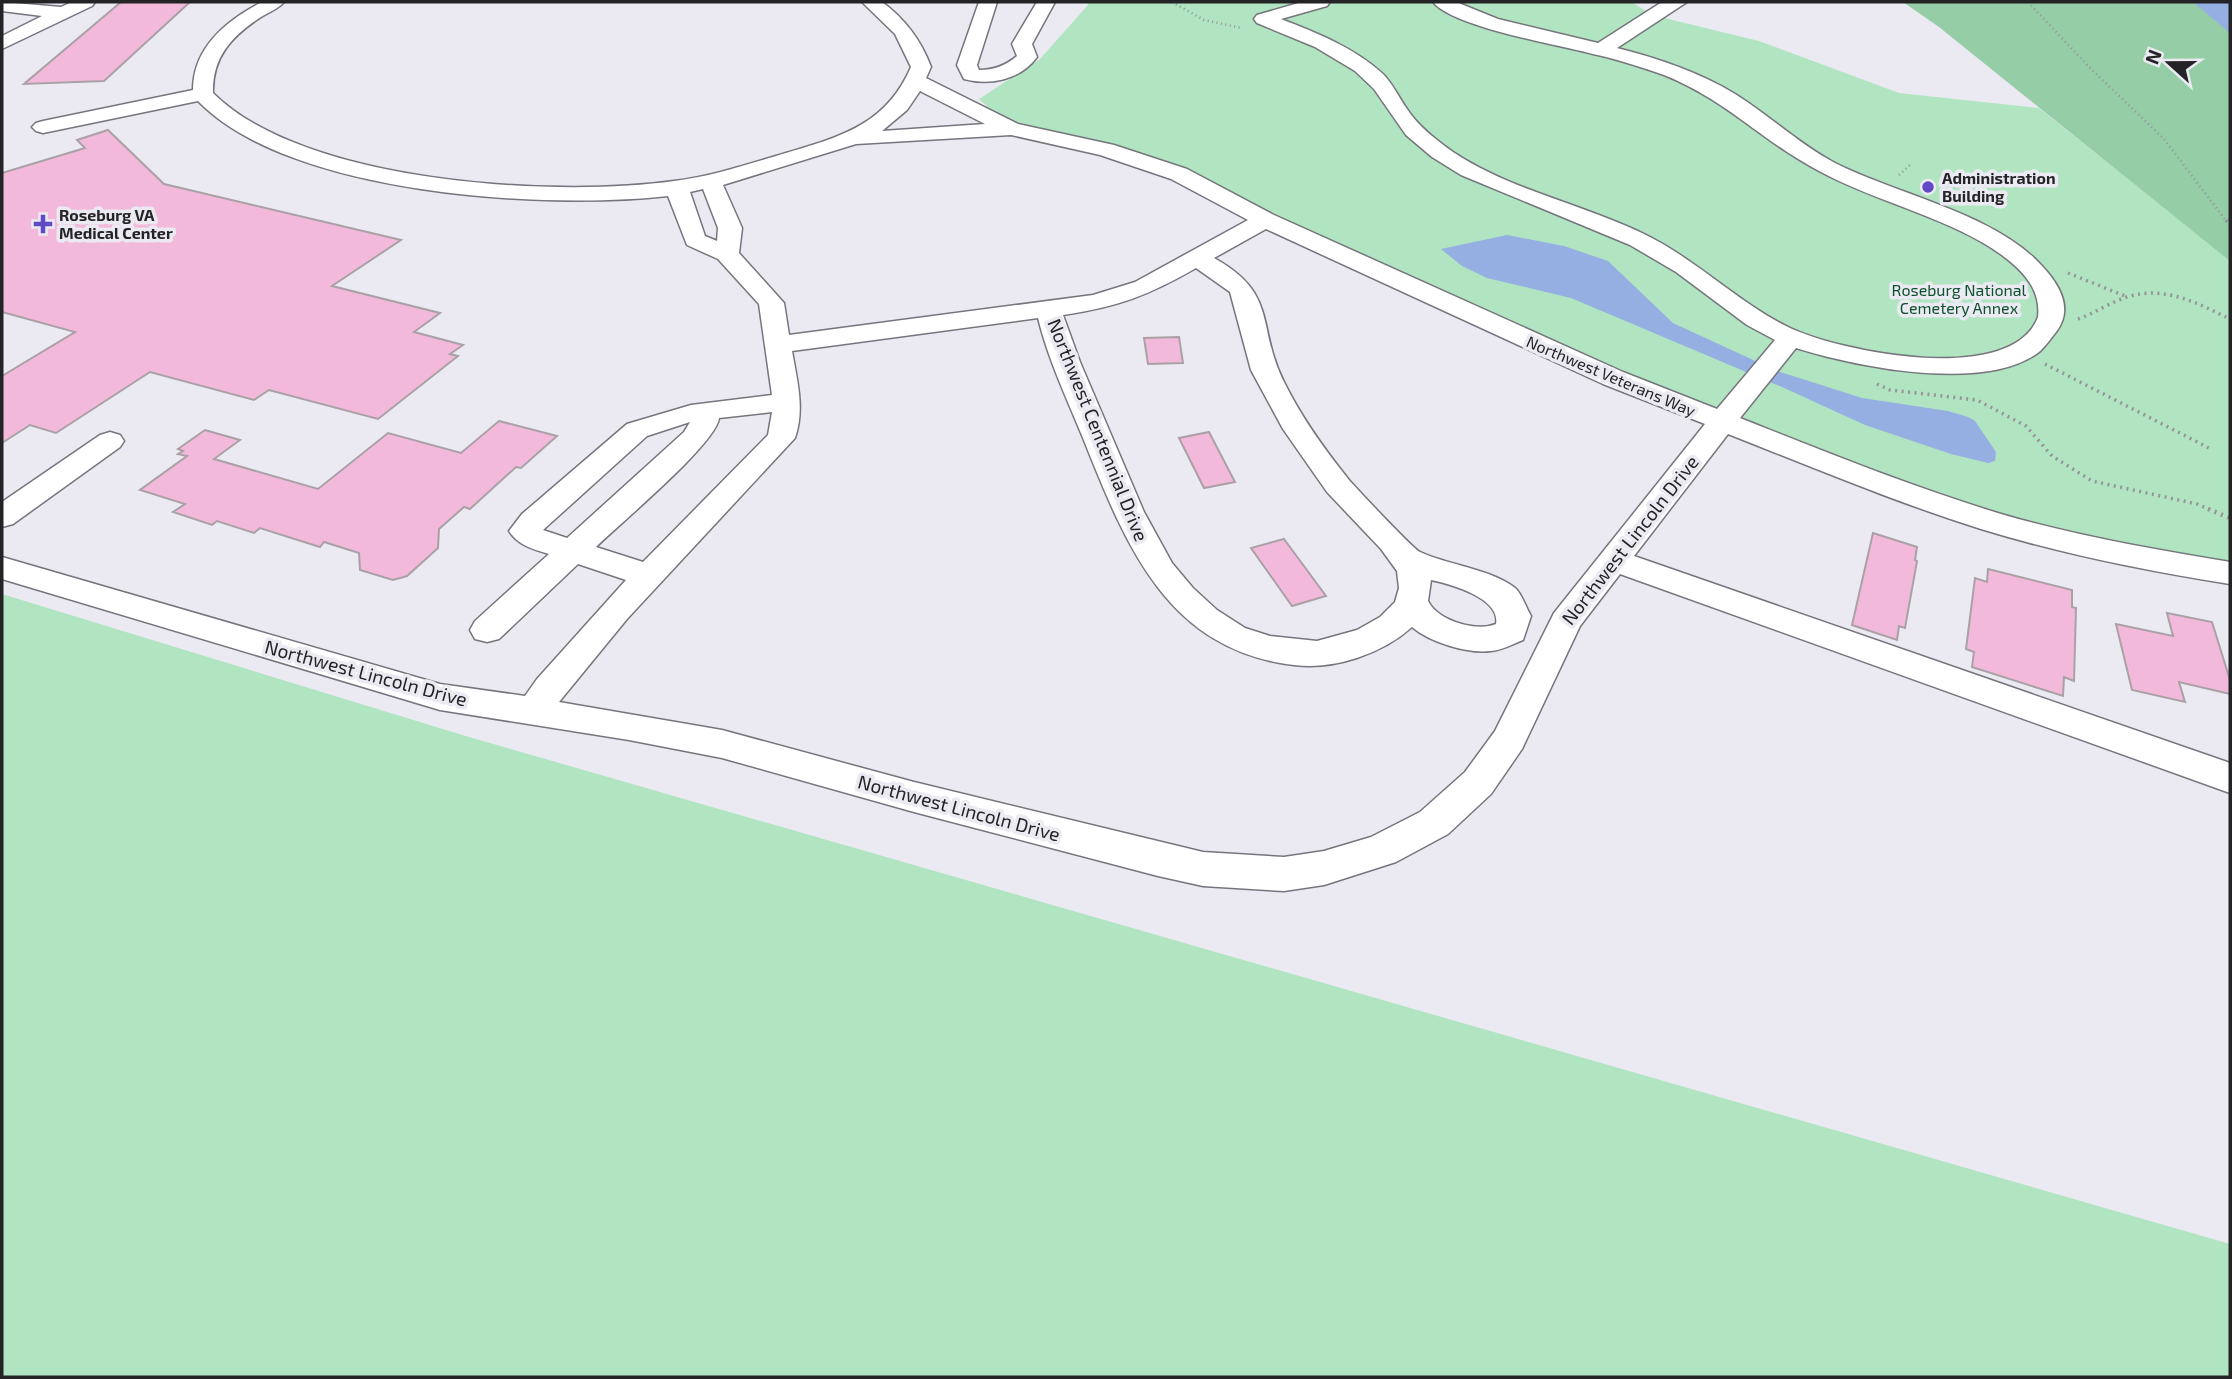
<svg xmlns="http://www.w3.org/2000/svg" width="2232" height="1379" viewBox="0 0 2232 1379" font-family="'Exo 2',sans-serif">
  <rect width="100%" height="100%" fill="#ebeaf3"/>
  <!-- green -->
  <path fill="#b1e4c1" d="M 1087,2 L 1632,2 L 1652,15 L 1759,41 L 1899,93 L 2039,108 L 2230,260 L 2230,573 L 1993,522 L 1799,453 L 1106,150 L 1000,118 L 979,99 L 1040,59 L 1088,5 Z
    M 2,594 L 469,737 L 2230,1244 L 2230,1377 L 2,1377 Z"/>
  <!-- forest -->
  <path fill="#95cda7" d="M 1903,2 L 2194,2 L 2230,32 L 2230,261 L 1939,27 Z"/>
  <!-- water -->
  <path fill="#95afe3" d="M 2193,2 L 2230,2 L 2230,33 Z
    M 1507,235 L 1564,246 L 1608,261 L 1673,323 L 1777,371 L 1862,398 L 1948,411 L 1968,417 L 1975,421 L 1996,452 L 1995,461 L 1988,463 L 1951,454 L 1865,425 L 1782,387 L 1571,298 L 1487,278 L 1462,266 L 1441,249 Z"/>
  <!-- building -->
  <path fill="#f3b9da" stroke="#aaa1a6" stroke-width="2" d="M 121,2 L 190,2 L 104,81 L 24,84 Z
    M 108,130 L 164,184 L 401,240 L 332,286 L 440,313 L 414,332 L 463,345 L 450,354 L 458,356 L 378,419 L 269,390 L 254,400 L 150,372 L 56,433 L 30,425 L 2,443 L 2,376 L 75,332 L 2,312 L 2,173 L 85,148 L 77,140 Z
    M 1179,337 L 1183,363 L 1148,364 L 1144,338 Z
    M 499,421 L 557,436 L 521,468 L 516,467 L 470,509 L 464,507 L 439,529 L 438,548 L 407,576 L 393,580 L 360,570 L 359,553 L 324,542 L 320,547 L 260,528 L 254,533 L 217,521 L 212,525 L 173,512 L 185,504 L 140,490 L 187,456 L 178,454 L 183,451 L 178,449 L 205,430 L 240,440 L 214,459 L 318,489 L 388,433 L 461,453 Z
    M 1209,432 L 1235,482 L 1204,488 L 1179,438 Z
    M 1873,533 L 1917,547 L 1915,560 L 1917,561 L 1905,628 L 1899,626 L 1897,640 L 1852,625 Z
    M 1284,539 L 1326,596 L 1292,606 L 1251,548 Z
    M 1988,569 L 2072,590 L 2072,607 L 2076,608 L 2074,681 L 2064,677 L 2063,696 L 1972,667 L 1974,652 L 1966,649 L 1975,578 L 1987,582 Z
    M 2167,613 L 2212,622 L 2230,680 L 2230,694 L 2179,682 L 2185,702 L 2132,690 L 2116,624 L 2173,636 Z"/>
  <g fill="none" stroke-linecap="round" stroke-linejoin="round">
    <defs>
      <path id="minor" d="M 2,2 L 61,7 L 72,2 L 95,2 L 92,6 L 2,49 L 2,36 L 42,16 L 2,11 Z
        M 262,2 L 284,2 C 278,9 269,12 261,17 C 232,36 212,57 213,93 C 303,183 553,198 674,181 C 709,177 742,166 776,156 C 835,138 885,128 911,67 L 895,34 L 862,2 L 882,2 C 905,19 921,40 931,67 L 926,78 L 1018,124 L 1114,145 L 1187,169 L 1274,215 L 1623,372 L 1717,409 L 1775,340 L 1747,325 L 1676,272 L 1630,245 L 1461,175 L 1432,157 L 1406,135 L 1374,89 L 1355,71 L 1315,47 L 1257,23 L 1254,19 L 1257,15 L 1302,2 L 1330,2 L 1327,6 L 1281,19 C 1317,33 1355,48 1383,74 C 1393,84 1399,98 1407,109 C 1418,126 1436,140 1453,152 C 1510,190 1580,203 1642,233 C 1695,258 1737,302 1788,327 C 1839,352 2012,387 2038,317 C 2041,292 2026,274 2007,259 C 1958,220 1878,203 1821,172 C 1764,143 1727,100 1664,75 C 1641,67 1617,59 1593,54 C 1559,45 1453,27 1433,2 L 1456,2 L 1498,19 L 1598,43 L 1662,2 L 1687,2 L 1617,48 C 1657,58 1699,72 1735,94 C 1769,115 1799,144 1835,163 C 1898,195 1996,214 2042,266 C 2059,284 2074,309 2056,332 C 2051,338 2045,347 2039,352 C 1985,393 1857,367 1796,348 L 1740,418 C 1826,452 1912,487 2001,514 C 2076,536 2153,549 2230,562 L 2230,584 C 2147,571 2062,554 1981,529 C 1895,502 1812,467 1728,434 L 1634,556 L 2230,763 L 2230,793 L 1620,574 L 1580,626 L 1522,749 L 1491,794 L 1448,834 L 1396,862 L 1324,885 L 1284,891 L 1203,886 L 1158,876 L 914,812 L 722,758 L 629,740 L 440,710 L 2,579 L 2,557 L 440,684 L 525,696 L 537,679 L 626,580 L 578,564 L 499,639 L 487,642 L 475,639 L 470,630 L 475,621 L 549,554 C 533,549 519,546 509,531 L 522,514 L 627,424 L 691,405 L 772,395 L 759,304 L 718,259 L 687,245 L 668,196 C 544,210 289,195 198,101 L 43,133 L 36,131 L 32,127 L 36,123 L 43,121 L 193,90 C 193,47 227,20 262,2 ZM 920,91 L 985,124 L 882,131 L 907,110 ZM 1011,135 L 1100,155 L 1171,179 L 1248,220 L 1135,282 L 1093,295 L 789,335 L 784,303 L 739,253 L 742,228 L 723,185 L 856,144 ZM 703,189 L 718,228 L 717,241 L 705,236 L 690,192 ZM 1266,229 L 1603,384 L 1705,424 L 1554,613 L 1495,731 L 1465,772 L 1420,812 L 1371,837 L 1324,851 L 1284,857 L 1203,852 L 914,782 L 722,730 L 559,702 L 627,619 L 795,438 C 805,409 797,380 792,351 L 1038,318 C 1048,359 1067,399 1083,438 C 1125,543 1166,650 1294,665 C 1334,670 1382,654 1412,627 C 1430,642 1467,654 1491,651 C 1502,650 1513,644 1523,640 L 1531,616 C 1526,608 1522,594 1515,588 C 1491,569 1448,565 1420,552 C 1413,549 1358,490 1349,480 C 1325,450 1301,417 1284,382 C 1256,326 1279,294 1214,258 ZM 1196,268 L 1230,292 L 1251,370 L 1283,429 L 1327,492 L 1381,549 L 1397,571 L 1399,588 L 1395,602 L 1380,617 L 1357,630 L 1317,641 L 1270,636 L 1245,628 L 1217,610 L 1193,588 L 1172,563 L 1144,512 L 1080,362 L 1063,315 C 1118,307 1149,295 1196,268 ZM 772,412 L 768,435 L 643,562 L 596,547 C 618,525 717,443 719,418 ZM 690,422 L 684,432 L 567,538 L 543,530 L 647,436 ZM 1431,580 C 1450,584 1501,598 1496,624 C 1476,632 1438,621 1428,601 Z
        M 979,2 L 997,2 L 977,65 L 979,70 C 994,70 1005,66 1017,56 L 1012,44 L 1037,2 L 1055,2 L 1032,44 L 1037,57 C 1020,80 990,86 964,79 L 957,65 Z
        M 110,432 L 120,435 L 124,441 L 120,447 L 13,524 L 2,527 L 2,502 L 100,435 Z"/>
    </defs>
    <!-- minor casing -->
    <use href="#minor" stroke="#76757d" stroke-width="3"/>
    <!-- path-far2 -->
    <path stroke="#95949b" stroke-width="2.5" stroke-dasharray="1 3.5" stroke-linecap="butt" d="M 1172,2 L 1204,20 L 1242,28
      M 2028,2 L 2090,68 L 2164,139 L 2227,222
      M 1899,175 L 1911,164
      M 1947,193 L 1964,179"/>
    <!-- path-far1 -->
    <path stroke="#95949b" stroke-width="3.5" stroke-dasharray="2 4.5" stroke-linecap="butt" d="M 2226,220 L 2230,226
      M 2068,273 L 2125,296
      M 2078,319 C 2095,313 2111,302 2127,297 C 2165,285 2197,303 2230,319
      M 2045,364 L 2209,448
      M 1877,384 L 1890,390 L 1977,400 L 2026,426 L 2052,456 L 2092,481 L 2197,504 L 2213,511"/>
    <!-- path -->
    <path stroke="#95949b" stroke-width="4.5" stroke-dasharray="2 5" stroke-linecap="butt" d="M 2208,509 L 2230,518"/>
    <!-- minor -->
    <use href="#minor" fill="#fff" fill-rule="evenodd"/>
  </g>
  <!-- markers -->
  <g fill="#604ac3" stroke="#ebeaf3" stroke-width="2.5">
    <circle cx="1928" cy="187" r="7"/>
    <path d="M39.5 213.5h7v7h7v7h-7v7h-7v-7h-7v-7h7z"/>
  </g>
  <g text-anchor="middle" stroke-width="7" stroke-linejoin="round" paint-order="stroke">
    <!-- far-poi labels -->
    <g font-size="16" font-weight="bold" fill="#242427" stroke="#ebeaf3" text-anchor="start">
      <text x="1942" y="184">Administration<tspan x="1942" dy="18">Building</tspan></text>
      <text x="59" y="221">Roseburg VA<tspan x="59" dy="18">Medical Center</tspan></text>
    </g>
    <!-- far-park labels -->
    <g font-size="16" fill="#0e512d" stroke="#ebeaf3">
      <text x="1959" y="296">Roseburg National<tspan x="1959" dy="18">Cemetery Annex</tspan></text>
    </g>
    <!-- far-street labels -->
    <g font-size="16" fill="#242427" stroke="#ebeaf3">
      <text transform="translate(1611 376) rotate(23)" y="6">Northwest Veterans Way</text>
    </g>
    <!-- street labels -->
    <g font-size="19" fill="#242427" stroke="#ebeaf3">
      <text transform="translate(1098 430) rotate(68)" y="7">Northwest Centennial Drive</text>
      <text transform="translate(1630 540) rotate(-52)" y="7">Northwest Lincoln Drive</text>
      <text transform="translate(366 673) rotate(15)" y="7">Northwest Lincoln Drive</text>
      <text transform="translate(959 808) rotate(15)" y="7">Northwest Lincoln Drive</text>
    </g>
  </g>
  <!-- border -->
  <rect width="2232" height="1379" fill="none" stroke="#242427" stroke-width="7"/>
  <!-- north arrow -->
  <g transform="translate(2169 63) rotate(291)" stroke="#ebeaf3" stroke-width="5" paint-order="stroke">
  <path d="M0-5L12 26L0 18L-12 26Z" fill="#242427"/>
  <text y="-10" font-size="19" font-weight="bold" text-anchor="middle" fill="#242427">N</text>
  </g>
</svg>
